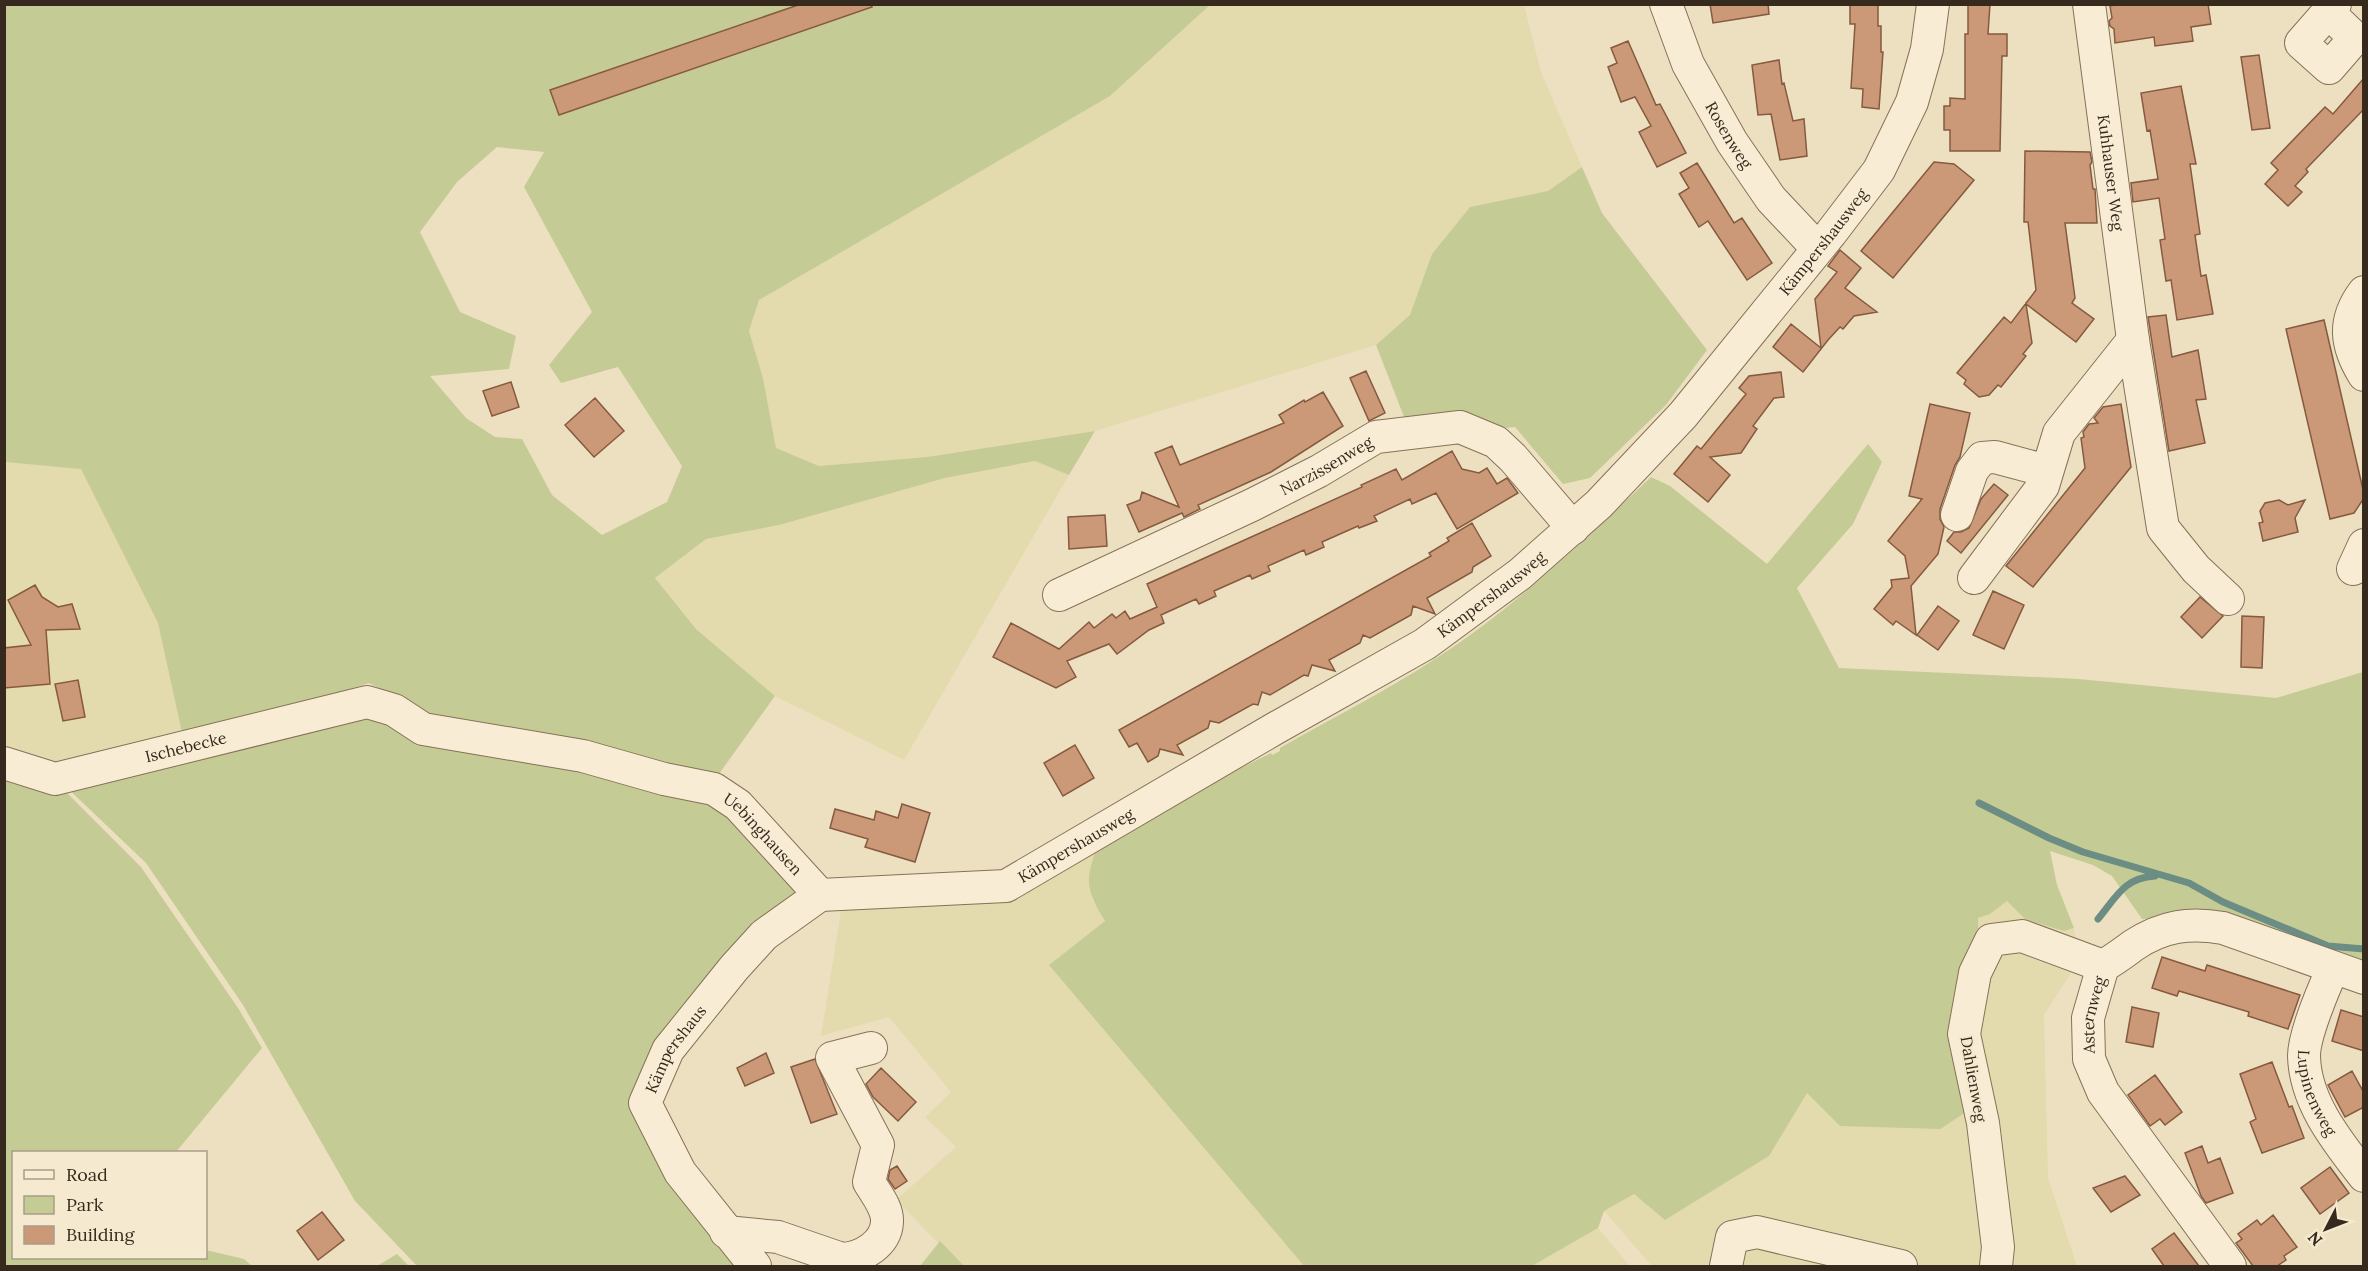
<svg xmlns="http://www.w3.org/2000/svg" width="2368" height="1271" viewBox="0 0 2368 1271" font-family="Lora,serif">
  <rect width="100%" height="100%" fill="#ede0c1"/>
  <!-- farmland -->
  <path fill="#e3daae" d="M 1210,5 L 1524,5 L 1541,72 L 1582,167 L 1548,191 L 1470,207 L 1432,254 L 1410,316 L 1376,345 L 1095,431 L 927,457 L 819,466 L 776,448 L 763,378 L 749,331 L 759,300 L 1110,96 Z
    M 1035,461 L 1069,475 L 904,760 L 775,696 L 696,629 L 655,578 L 706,539 L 779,525 L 945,478 Z
    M 4,462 L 81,468 L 158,623 L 184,742 L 54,775 L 5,759 Z
    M 1100,838 L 1092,899 L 1105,921 L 1049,965 L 1304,1266 L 961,1266 L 896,1200 L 956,1147 L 925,1117 L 951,1092 L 889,1017 L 821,1036 L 843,898 L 1006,890 Z
    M 2007,901 L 2064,931 L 2074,928 L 2078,962 L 2044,1015 L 2048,1178 L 2077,1266 L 1652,1266 L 1604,1211 L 1634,1194 L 1665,1220 L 1769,1156 L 1807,1092 L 1972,1042 L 1979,951 L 1978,918 L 1990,914 Z
    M 1598,1228 L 1630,1266 L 1532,1266 Z"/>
  <!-- green -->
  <path fill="#c5cb95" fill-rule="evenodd" d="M 4,5 L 1210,5 L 1110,96 L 759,300 L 749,331 L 763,378 L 776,448 L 819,466 L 927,457 L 1095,431 L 1069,475 L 1035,461 L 945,478 L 779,525 L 706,539 L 655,578 L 696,629 L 775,696 L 711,785 L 437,718 L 369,683 L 184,742 L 158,623 L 81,469 L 5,462 ZM 497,147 L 544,152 L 524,187 L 592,312 L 549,365 L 561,383 L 618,367 L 682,466 L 667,502 L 602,535 L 552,495 L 522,439 L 495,437 L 466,418 L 430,376 L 509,369 L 516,336 L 460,312 L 420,232 L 457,182 Z
    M 1582,167 L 1602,213 L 1707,350 L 1666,405 L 1590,478 L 1563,484 L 1515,427 L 1487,430 L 1408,427 L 1376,345 L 1410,315 L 1432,254 L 1470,207 L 1548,191 Z
    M 1868,444 L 1882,462 L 1853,524 L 1797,588 L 1839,668 L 2079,679 L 2276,698 L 2363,672 L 2363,965 L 2199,917 L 2142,919 L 2112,876 L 2093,865 L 2050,851 L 2057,885 L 2074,928 L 2064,931 L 2025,919 L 2007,901 L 1990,914 L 1978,918 L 1979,951 L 1972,986 L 1983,1101 L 1940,1129 L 1840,1126 L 1807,1093 L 1769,1156 L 1665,1220 L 1634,1194 L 1604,1211 L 1598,1228 L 1532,1266 L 1304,1266 L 1049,965 L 1105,921 C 1082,884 1087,877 1100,838 L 1271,753 L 1272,755 L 1280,751 L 1280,748 C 1332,718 1388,690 1438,657 C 1516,607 1584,540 1651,477 L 1670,486 L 1767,564 Z
    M 351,710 L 710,794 L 803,892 L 637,1105 L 746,1266 L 417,1266 L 355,1201 L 243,1005 L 146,863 L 61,782 Z
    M 4,766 L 55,781 L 141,867 L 238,1008 L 262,1048 L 176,1152 L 14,1152 L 14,1258 L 206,1258 L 206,1250 L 244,1259 L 252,1266 L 5,1266 Z
    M 940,1241 L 964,1266 L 920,1266 Z
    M 397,1254 L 409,1266 L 377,1266 Z"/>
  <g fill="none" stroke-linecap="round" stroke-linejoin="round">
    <!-- stream -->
    <path stroke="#6b8d84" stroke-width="7" d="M 1979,803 L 2049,838 L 2083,852 L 2189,883 L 2223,902 L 2328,946 L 2364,949
      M 2098,919 C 2117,896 2124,878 2155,876"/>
  </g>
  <!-- building -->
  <path fill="#cb9977" stroke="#855a3f" stroke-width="1.5" d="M 801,4 L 872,4 L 872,7 L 559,115 L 550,90 Z
    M 1710,4 L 1768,4 L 1769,14 L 1713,23 Z
    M 1850,4 L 1878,4 L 1878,26 L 1881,26 L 1881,52 L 1883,52 L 1879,109 L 1862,107 L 1863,89 L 1851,88 L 1855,24 L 1850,24 Z
    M 1968,4 L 1990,4 L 1988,34 L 2007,34 L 2007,56 L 2002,56 L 2000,151 L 1950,151 L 1950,130 L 1944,130 L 1944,106 L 1950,106 L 1950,98 L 1965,99 L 1965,34 L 1968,34 Z
    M 2119,4 L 2208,4 L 2211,24 L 2191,27 L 2193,41 L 2155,46 L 2154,37 L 2115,43 L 2114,29 L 2110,26 L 2109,21 L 2112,18 L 2110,6 Z
    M 1628,41 L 1656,105 L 1660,104 L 1686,153 L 1657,167 L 1639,132 L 1651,126 L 1635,97 L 1621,102 L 1608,67 L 1617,63 L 1611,48 Z
    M 2259,55 L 2270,128 L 2252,130 L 2241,57 Z
    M 1779,60 L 1782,84 L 1784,83 L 1793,121 L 1804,119 L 1807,156 L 1780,160 L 1771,114 L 1758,115 L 1752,65 Z
    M 2364,78 L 2364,109 L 2306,169 L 2308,172 L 2295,186 L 2302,192 L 2288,206 L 2265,184 L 2278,170 L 2271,163 L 2325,107 L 2333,114 Z
    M 2181,86 L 2196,164 L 2190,164 L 2200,234 L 2195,235 L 2201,276 L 2206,275 L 2213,314 L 2177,320 L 2171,280 L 2166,281 L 2160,240 L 2165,239 L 2159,198 L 2133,202 L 2131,183 L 2158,179 L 2150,130 L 2147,131 L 2141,93 Z
    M 2025,151 L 2090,152 L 2092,162 L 2090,165 L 2093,189 L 2095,189 L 2097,223 L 2065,223 L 2075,298 L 2072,303 L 2094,319 L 2076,342 L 2026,304 L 2032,343 L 2023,354 L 2026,356 L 2001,387 L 1998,385 L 1989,395 L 1979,397 L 1964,384 L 1966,380 L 1957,373 L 2004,317 L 2011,323 L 2036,290 L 2028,222 L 2024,222 Z
    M 1934,162 L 1954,164 L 1974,180 L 1893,278 L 1861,251 Z
    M 1697,163 L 1734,223 L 1742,218 L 1772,263 L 1747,280 L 1708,221 L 1699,227 L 1679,194 L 1689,188 L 1680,173 Z
    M 1840,250 L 1861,268 L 1845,288 L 1877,312 L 1854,316 L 1843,329 L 1840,327 L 1828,340 L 1803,372 L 1773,347 L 1791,324 L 1821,348 L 1815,299 L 1837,272 L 1828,266 Z
    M 2166,315 L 2172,357 L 2198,350 L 2206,399 L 2196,400 L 2205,443 L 2169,451 L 2148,317 Z
    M 2324,320 L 2364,494 L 2364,498 L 2354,513 L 2330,519 L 2286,329 Z
    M 1366,371 L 1385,413 L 1369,421 L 1350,378 Z
    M 1781,372 L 1784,397 L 1774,398 L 1753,426 L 1757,429 L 1741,453 L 1710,457 L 1730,475 L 1708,502 L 1674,474 L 1697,446 L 1701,449 L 1746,394 L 1739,388 L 1749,376 Z
    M 511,382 L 519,407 L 492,416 L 483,391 Z
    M 1323,392 L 1343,426 L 1271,472 L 1198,505 L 1200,509 L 1184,517 L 1182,513 L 1139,532 L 1127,505 L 1140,500 L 1142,492 L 1179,507 L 1155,453 L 1172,446 L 1180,465 L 1284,423 L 1279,415 L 1304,400 L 1305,402 Z
    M 595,398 L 624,431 L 594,457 L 565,425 Z
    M 1930,404 L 1970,413 L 1960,457 L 1955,465 L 1940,509 L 1940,519 L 1944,527 L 1938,554 L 1911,586 L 1916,635 L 1896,621 L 1893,625 L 1874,609 L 1892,587 L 1891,580 L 1909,578 L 1905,556 L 1888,541 L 1922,499 L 1909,496 Z
    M 2121,404 L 2131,467 L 2033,587 L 2006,566 L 2085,468 L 2081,438 L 2084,437 L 2083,432 L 2089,424 L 2098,423 L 2094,418 L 2103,407 Z
    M 1452,451 L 1462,469 L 1479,473 L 1487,468 L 1497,484 L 1507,478 L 1518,493 L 1457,529 L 1436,493 L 1412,504 L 1410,499 L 1374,516 L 1377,521 L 1359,528 L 1358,526 L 1322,542 L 1324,547 L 1306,555 L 1304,550 L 1268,566 L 1270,571 L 1252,579 L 1250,575 L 1214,591 L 1216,596 L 1199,604 L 1196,599 L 1161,615 L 1164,623 L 1149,630 L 1117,654 L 1109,644 L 1067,661 L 1076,677 L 1056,688 L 993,657 L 1011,623 L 1059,649 L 1089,622 L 1094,628 L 1112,614 L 1116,618 L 1125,611 L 1130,619 L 1157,607 L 1147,584 L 1362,487 L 1361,485 L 1396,469 L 1402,480 Z
    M 1994,484 L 2008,495 L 1961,553 L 1947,541 L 1954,532 L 1961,532 L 1969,528 L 1981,499 Z
    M 2279,500 L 2288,505 L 2305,500 L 2295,518 L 2298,532 L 2263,541 L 2259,523 L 2263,522 L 2260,511 L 2265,503 Z
    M 1105,515 L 1107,546 L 1069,549 L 1068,517 Z
    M 1472,523 L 1491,556 L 1473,567 L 1472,572 L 1427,598 L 1435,614 L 1413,606 L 1411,615 L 1370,638 L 1363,635 L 1360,643 L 1329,660 L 1335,671 L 1312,665 L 1308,676 L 1304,675 L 1270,695 L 1262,692 L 1258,705 L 1253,704 L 1219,723 L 1210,721 L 1208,728 L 1177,745 L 1183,755 L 1160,749 L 1158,756 L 1148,762 L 1137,743 L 1129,747 L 1119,730 L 1431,556 L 1429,553 L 1449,541 L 1447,538 Z
    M 35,585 L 42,597 L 58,607 L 72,604 L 80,629 L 46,630 L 50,684 L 4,688 L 4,648 L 31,645 L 8,600 Z
    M 1993,591 L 2024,605 L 2004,649 L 1973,635 Z
    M 2200,597 L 2223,616 L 2202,638 L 2181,617 Z
    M 1938,606 L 1959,621 L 1938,650 L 1917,635 Z
    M 2242,616 L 2264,617 L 2262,668 L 2241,667 Z
    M 78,680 L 85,717 L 63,721 L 55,684 Z
    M 1075,745 L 1094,778 L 1063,796 L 1044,763 Z
    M 902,804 L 930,813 L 915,862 L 865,847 L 868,839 L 830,828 L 835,809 L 874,820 L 876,811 L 898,818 Z
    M 2162,957 L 2205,971 L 2207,965 L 2300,995 L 2288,1029 L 2248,1016 L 2249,1012 L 2179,991 L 2177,996 L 2152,988 Z
    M 2132,1007 L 2159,1013 L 2153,1047 L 2126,1042 Z
    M 2341,1010 L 2364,1017 L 2364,1051 L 2332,1041 Z
    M 766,1053 L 774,1073 L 745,1086 L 737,1068 Z
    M 815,1059 L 837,1114 L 811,1123 L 791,1067 Z
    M 2272,1062 L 2289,1107 L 2292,1106 L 2304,1138 L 2262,1153 L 2250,1122 L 2256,1119 L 2240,1074 Z
    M 881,1068 L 916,1102 L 898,1121 L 873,1097 L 866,1084 Z
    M 2352,1071 L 2364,1093 L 2364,1107 L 2345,1117 L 2328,1085 Z
    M 2155,1075 L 2182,1112 L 2165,1125 L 2160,1119 L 2150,1126 L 2128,1095 Z
    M 2202,1146 L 2208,1163 L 2220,1158 L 2233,1193 L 2206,1203 L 2201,1196 L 2185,1153 Z
    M 897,1166 L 907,1181 L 895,1189 L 888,1179 L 890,1170 Z
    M 2330,1167 L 2349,1193 L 2320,1214 L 2301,1188 Z
    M 2125,1176 L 2140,1195 L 2111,1212 L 2093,1188 Z
    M 322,1212 L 344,1240 L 318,1260 L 297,1231 Z
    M 2273,1215 L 2297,1247 L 2284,1256 L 2286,1260 L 2277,1266 L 2253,1266 L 2236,1243 L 2242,1239 L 2238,1234 L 2257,1220 L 2261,1225 Z
    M 2174,1233 L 2199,1266 L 2164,1266 L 2152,1249 Z"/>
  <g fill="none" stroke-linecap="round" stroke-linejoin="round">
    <defs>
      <g id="minor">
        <path id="s1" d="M 1666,4 L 1688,64 L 1732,142 L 1771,199 L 1817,248"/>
        <path id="s2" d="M 2089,4 L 2133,340 L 2163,528 L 2196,569 L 2228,599"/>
        <path d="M 2328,12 L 2355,38 L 2329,68 L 2301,43 L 2335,4"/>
        <path d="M 2364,292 C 2342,321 2346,346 2364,375"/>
        <path d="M 1957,515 L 1972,471 L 1982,458 L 1995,457 L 2047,471"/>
        <path d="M 2353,569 L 2364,545"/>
        <path d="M 1974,578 L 2043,486 L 2059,433 L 2133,340"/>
        <path id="s3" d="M 1059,595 L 1252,505 L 1319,471 L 1376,437 L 1460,427 L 1496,442 L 1513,458 L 1573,528"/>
        <path id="s4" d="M 4,763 L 55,779 L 367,702 L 394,710 L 423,729 L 583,756 L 664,779 L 714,789 L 738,805 L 820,895"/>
        <path id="s5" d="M 820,895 L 1006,886 L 1274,729 L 1425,644 L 1520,574 L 1599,504 L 1683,415 L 1831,233 L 1879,170 L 1912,102 L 1927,49 L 1933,4"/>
        <path id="s6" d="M 2333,968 C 2324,988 2304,1035 2304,1056 C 2305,1102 2337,1141 2364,1176"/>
        <path d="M 726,1232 L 778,1237 L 842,1259 C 862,1258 886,1244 887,1222 C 888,1208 876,1194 869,1182 L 878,1145 L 832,1058 L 871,1048"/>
        <path id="s7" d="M 755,1266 L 680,1172 L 645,1103 L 668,1050 L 734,968 L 764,935 L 820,895"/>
        <path d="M 1726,1266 L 1732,1237 L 1757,1232 L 1901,1266"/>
        <path d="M 1996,1266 L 1998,1247 L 1983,1123 L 1964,1034 L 1975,973 L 1991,940 L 2022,936 L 2103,966"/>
        <path id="s8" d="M 2230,1266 L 2103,1092 L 2089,1059 L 2088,1018 L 2103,966 C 2114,960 2123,953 2134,945 C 2163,926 2189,922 2223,928 L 2364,978"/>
      </g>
    </defs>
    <!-- minor casing -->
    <use href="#minor" stroke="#867159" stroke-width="34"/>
    <!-- minor -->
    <use href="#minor" stroke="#f8edd4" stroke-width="32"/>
  </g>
  <g text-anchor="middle" stroke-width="5" stroke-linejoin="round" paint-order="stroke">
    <!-- street labels -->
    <g font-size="16" fill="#36291d" stroke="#f5ead0">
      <text dy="6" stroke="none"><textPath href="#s1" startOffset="146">Rosenweg</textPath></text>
      <text dy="6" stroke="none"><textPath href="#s2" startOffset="170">Kuhhauser Weg</textPath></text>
      <text dy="6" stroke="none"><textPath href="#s5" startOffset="1239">Kämpershausweg</textPath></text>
      <text dy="6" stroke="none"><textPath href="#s3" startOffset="297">Narzissenweg</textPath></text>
      <text dy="6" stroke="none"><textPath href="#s5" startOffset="753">Kämpershausweg</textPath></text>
      <text dy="6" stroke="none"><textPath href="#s4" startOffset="188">Ischebecke</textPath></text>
      <text dy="6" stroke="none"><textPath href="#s4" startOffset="802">Uebinghausen</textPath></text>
      <text dy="6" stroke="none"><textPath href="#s5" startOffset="267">Kämpershausweg</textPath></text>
      <text dy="6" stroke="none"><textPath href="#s8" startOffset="296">Asternweg</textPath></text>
      <text dy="6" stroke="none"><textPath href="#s7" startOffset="260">Kämpershaus</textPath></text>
      <text transform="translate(1974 1079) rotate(80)" y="6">Dahlienweg</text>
      <text dy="6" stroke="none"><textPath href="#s6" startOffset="132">Lupinenweg</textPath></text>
    </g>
  </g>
  <!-- border -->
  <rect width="2368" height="1271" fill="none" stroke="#36291d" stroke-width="12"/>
  <!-- legend -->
  <rect x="12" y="1151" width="195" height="108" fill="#f5ead0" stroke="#a99d88" stroke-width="1.5"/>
  <rect x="24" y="1170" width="30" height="9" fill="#f8edd4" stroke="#a99d88" stroke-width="1.5"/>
  <text x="66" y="1181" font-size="18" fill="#36291d">Road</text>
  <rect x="24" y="1196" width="30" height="18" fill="#c5cb95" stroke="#a99d88" stroke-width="1.5"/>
  <text x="66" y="1211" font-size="18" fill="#36291d">Park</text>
  <rect x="24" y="1226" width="30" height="18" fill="#cb9977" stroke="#a99d88" stroke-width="1.5"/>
  <text x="66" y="1241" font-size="18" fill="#36291d">Building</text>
  <!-- north arrow -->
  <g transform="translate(2326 1229) rotate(228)" stroke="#f5ead0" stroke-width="4.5" paint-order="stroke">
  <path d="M0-4.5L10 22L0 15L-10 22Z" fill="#36291d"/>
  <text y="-9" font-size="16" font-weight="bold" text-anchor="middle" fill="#36291d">N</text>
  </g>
</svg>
